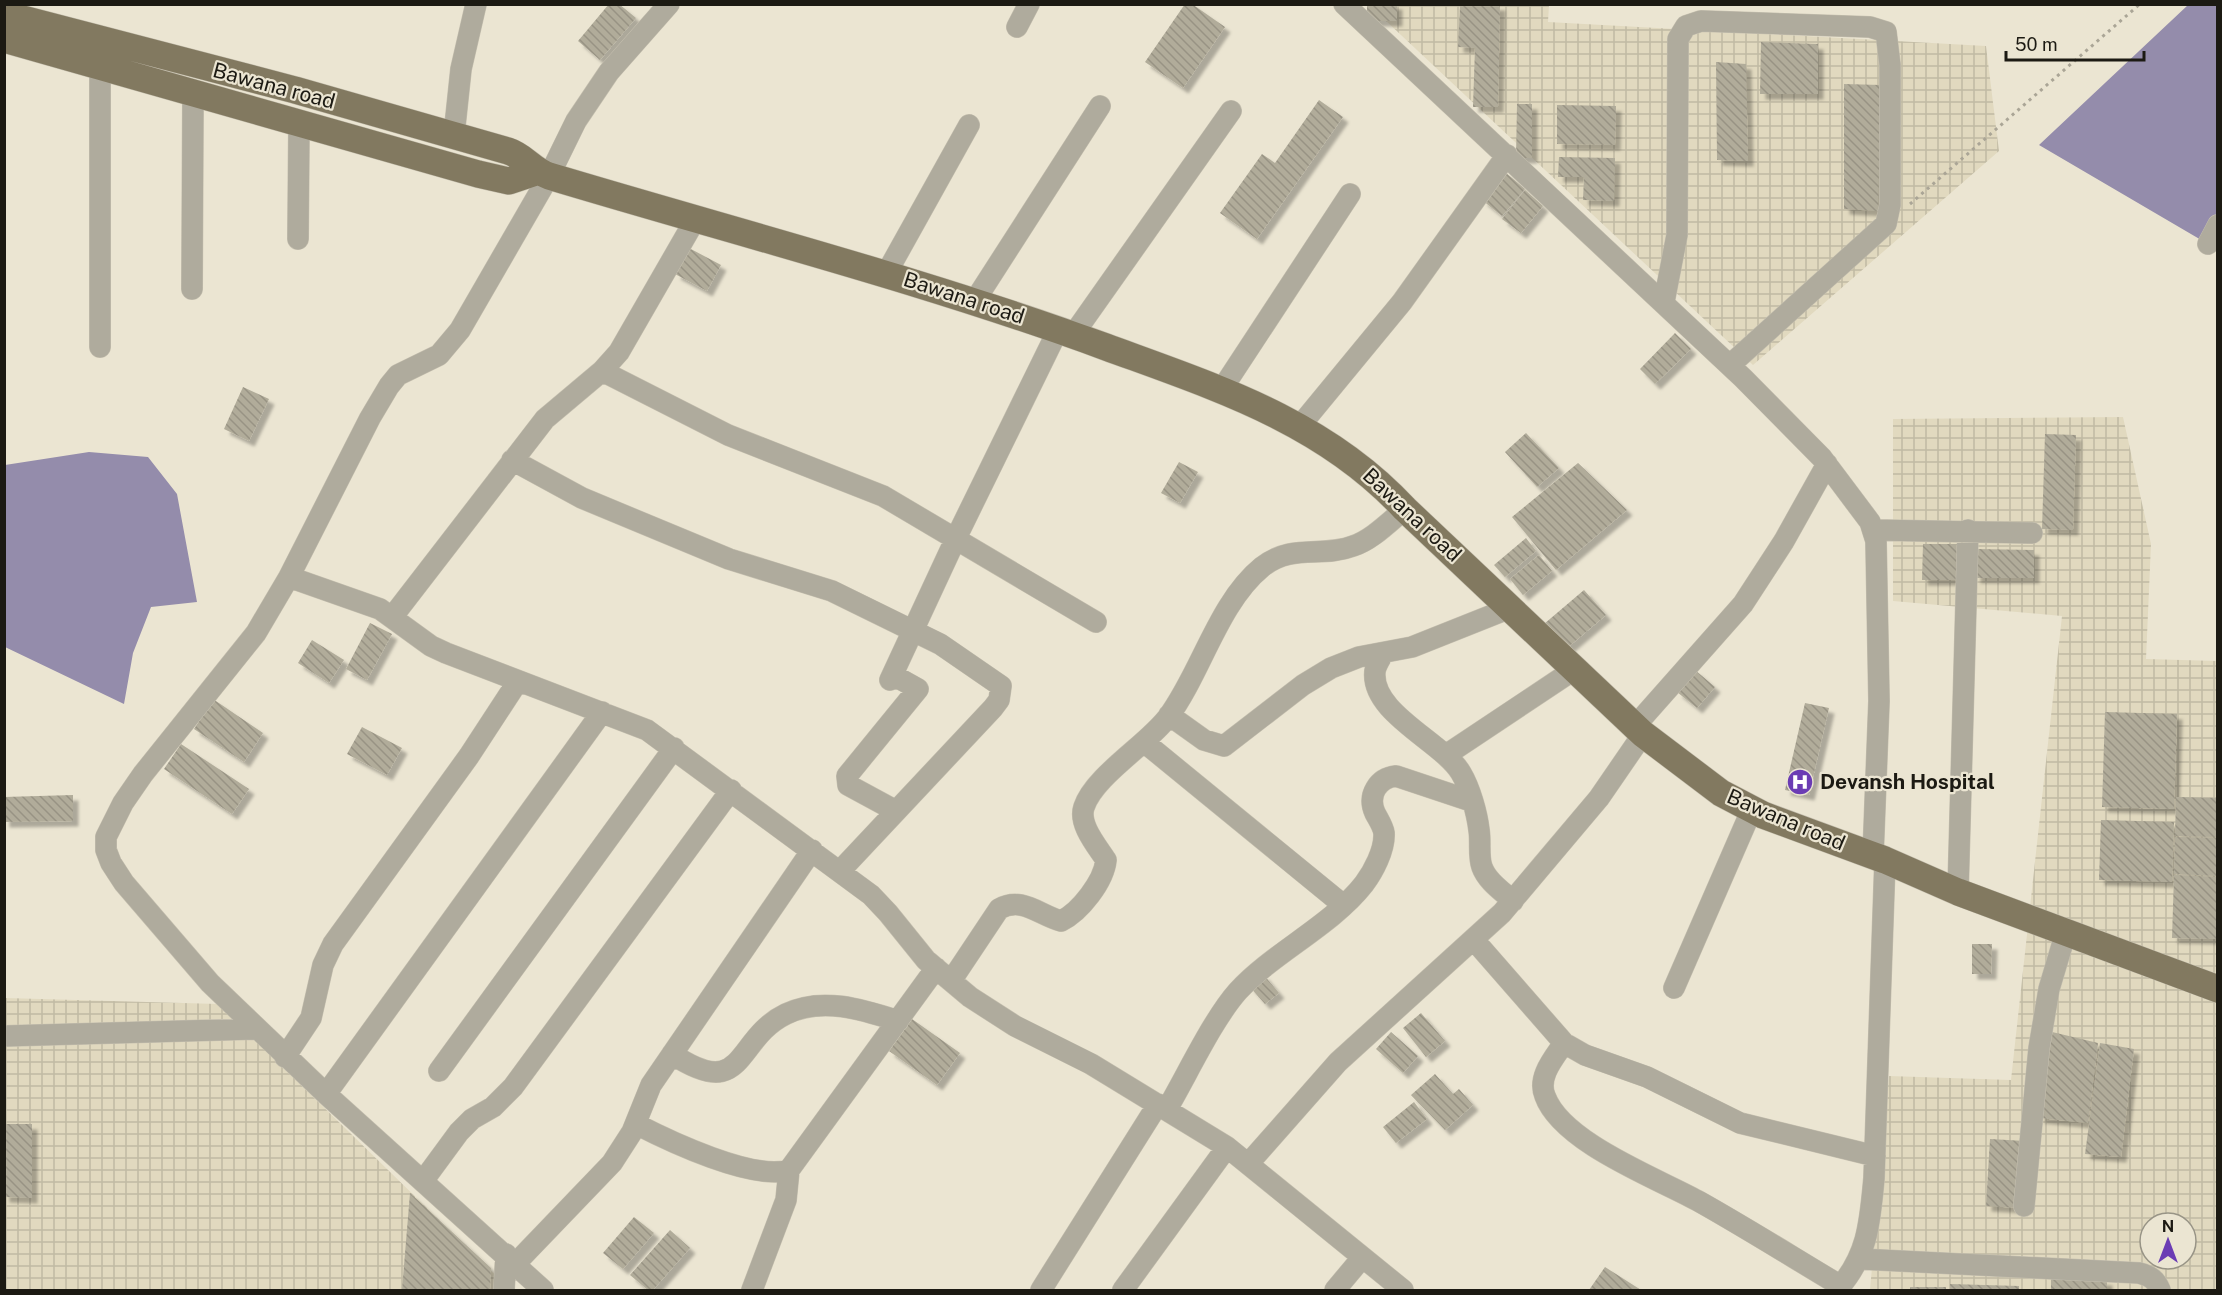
<svg xmlns="http://www.w3.org/2000/svg" width="2222" height="1295" viewBox="0 0 2222 1295" font-family="'Public Sans',sans-serif">
  <defs>
    <pattern id="industrial-grid" width="8" height="8" patternUnits="userSpaceOnUse" patternTransform="scale(1.5)"><rect width="8" height="8" fill="#e1d9bf"/><path d="M0 4h8M4 0v8" fill="none" stroke="#c0baa3"/></pattern>
    <pattern id="building-back-hatch" width="6" height="6" patternUnits="userSpaceOnUse" patternTransform="scale(1.5)"><rect width="6" height="6" fill="#b1ac9a"/><path d="M-1 5l2 2M0 0l6 6M5-1l2 2" fill="none" stroke="#989384"/></pattern>
    <filter id="shadow"><feDropShadow dx="5.5" dy="5.5" stdDeviation="1.5" flood-color="#0004"/></filter>
  </defs>
  <rect width="100%" height="100%" fill="#ebe5d2"/>
  <!-- industrial -->
  <path fill="url(#industrial-grid)" fill-rule="evenodd" d="M 1369,5 L 1549,5 L 1548,22 L 1986,46 L 1999,151 L 1753,365 Z
    M 2123,417 L 2151,544 L 2146,659 L 2217,661 L 2217,1290 L 1870,1290 L 1889,1076 L 2011,1080 L 2062,616 L 1893,601 L 1893,419 ZM 2150,1223 L 2186,1223 L 2186,1259 L 2150,1259 Z
    M 5,998 L 218,1004 L 511,1290 L 5,1290 Z"/>
  <!-- water -->
  <path fill="#948cab" d="M 2188,5 L 2217,5 L 2218,221 L 2208,244 L 2039,145 Z
    M 89,452 L 148,457 L 177,494 L 197,602 L 151,607 L 133,653 L 124,704 L 5,647 L 5,465 Z"/>
  <!-- building -->
  <path fill="url(#building-back-hatch)" filter="url(#shadow)" d="M 609,4 L 619,4 L 636,18 L 600,60 L 578,41 Z
    M 1185,4 L 1192,4 L 1225,27 L 1183,88 L 1145,62 Z
    M 1367,4 L 1397,4 L 1397,21 L 1367,21 Z
    M 1460,5 L 1500,5 L 1498,107 L 1473,107 L 1475,48 L 1458,47 Z
    M 1761,42 L 1818,44 L 1818,94 L 1760,94 Z
    M 1716,62 L 1746,64 L 1748,161 L 1717,160 Z
    M 1844,84 L 1881,85 L 1878,211 L 1844,209 Z
    M 1319,100 L 1343,117 L 1257,239 L 1220,213 L 1262,154 L 1275,163 Z
    M 1517,104 L 1532,104 L 1532,158 L 1516,158 Z
    M 1557,105 L 1616,106 L 1615,145 L 1557,144 Z
    M 1559,157 L 1615,158 L 1614,201 L 1583,200 L 1584,177 L 1558,177 Z
    M 1505,172 L 1525,189 L 1502,216 L 1482,200 Z
    M 1525,190 L 1543,206 L 1521,233 L 1502,219 Z
    M 689,248 L 721,265 L 707,291 L 675,274 Z
    M 1675,333 L 1691,349 L 1655,384 L 1640,369 Z
    M 243,387 L 269,399 L 249,441 L 224,429 Z
    M 1526,433 L 1559,468 L 1537,487 L 1505,452 Z
    M 2045,434 L 2076,435 L 2073,530 L 2042,529 Z
    M 1179,462 L 1198,472 L 1180,503 L 1161,493 Z
    M 1578,463 L 1627,510 L 1556,570 L 1512,517 Z
    M 1526,538 L 1536,551 L 1505,577 L 1494,565 Z
    M 1923,544 L 1958,544 L 1957,580 L 1922,580 Z
    M 1976,549 L 2034,550 L 2034,578 L 1975,578 Z
    M 1539,555 L 1552,571 L 1523,595 L 1510,579 Z
    M 1584,590 L 1606,615 L 1566,649 L 1544,624 Z
    M 370,623 L 392,634 L 367,680 L 346,669 Z
    M 312,640 L 344,660 L 329,683 L 298,663 Z
    M 1695,670 L 1715,687 L 1697,708 L 1677,692 Z
    M 213,699 L 263,733 L 244,762 L 194,729 Z
    M 1805,703 L 1829,708 L 1809,795 L 1785,790 Z
    M 2105,712 L 2177,714 L 2174,809 L 2102,807 Z
    M 362,727 L 402,748 L 387,775 L 347,754 Z
    M 181,744 L 249,789 L 232,814 L 164,769 Z
    M 73,795 L 73,821 L 4,822 L 4,797 Z
    M 2176,797 L 2218,798 L 2218,837 L 2175,836 Z
    M 2101,820 L 2174,822 L 2172,882 L 2099,880 Z
    M 2175,837 L 2218,838 L 2218,876 L 2174,874 Z
    M 2174,875 L 2218,877 L 2218,939 L 2172,938 Z
    M 1972,944 L 1992,944 L 1991,974 L 1972,974 Z
    M 1263,974 L 1279,993 L 1265,1004 L 1249,986 Z
    M 1421,1013 L 1445,1041 L 1426,1057 L 1403,1028 Z
    M 912,1019 L 960,1053 L 937,1085 L 889,1051 Z
    M 2048,1031 L 2098,1043 L 2088,1123 L 2039,1118 Z
    M 1391,1032 L 1418,1056 L 1403,1073 L 1376,1049 Z
    M 2100,1043 L 2134,1049 L 2121,1157 L 2085,1154 Z
    M 1435,1074 L 1453,1094 L 1459,1089 L 1473,1105 L 1445,1130 L 1411,1095 Z
    M 1414,1102 L 1427,1119 L 1396,1143 L 1383,1127 Z
    M 4,1124 L 32,1124 L 32,1198 L 4,1197 Z
    M 1990,1139 L 2025,1141 L 2021,1208 L 1986,1206 Z
    M 410,1193 L 491,1268 L 490,1290 L 402,1290 Z
    M 634,1217 L 654,1233 L 623,1269 L 603,1253 Z
    M 670,1230 L 690,1248 L 653,1290 L 648,1290 L 630,1275 Z
    M 1605,1267 L 1641,1290 L 1589,1290 Z
    M 2051,1279 L 2107,1280 L 2107,1290 L 2051,1290 Z
    M 1950,1284 L 2019,1286 L 2019,1290 L 1950,1290 Z
    M 1910,1287 L 1946,1287 L 1946,1290 L 1910,1290 Z"/>
  <g fill="none" stroke-linecap="round" stroke-linejoin="round">
    <defs>
      <path id="minor" d="M 1344,4 L 1743,378 L 1822,458 L 1870,522 L 1876,541 L 1879,701 L 1873,856
        M 1017,27 L 1029,4
        M 454,135 L 461,69 L 476,4
        M 298,239 L 299,122
        M 2208,244 L 2218,225
        M 886,274 L 969,125
        M 192,289 L 193,92
        M 974,302 L 1100,106
        M 1664,302 L 1677,235 L 1678,39 L 1686,26 L 1701,21 L 1870,27 L 1886,32 L 1890,65 L 1890,205 L 1886,224 L 1730,365
        M 1073,335 L 1231,111
        M 100,347 L 100,66
        M 602,371 L 728,435 L 883,496 L 1096,622
        M 1222,389 L 1350,194
        M 1299,427 L 1402,302 L 1507,155
        M 512,460 L 582,498 L 729,559 L 832,591 L 940,644 L 1001,686 L 999,700 L 993,708 L 840,871
        M 1874,530 L 2032,533
        M 289,577 L 380,609 L 431,646 L 446,653 L 647,730 L 871,895 L 888,913 L 926,960 L 970,997 L 1015,1026 L 1091,1064 L 1227,1147 L 1403,1290
        M 393,616 L 545,419 L 602,371 L 619,352 L 695,220
        M 1383,654 C 1380,659 1376,665 1375,671 C 1370,713 1443,742 1461,773 C 1470,788 1477,813 1479,830 C 1481,842 1478,856 1482,867 C 1487,881 1502,891 1513,901
        M 893,675 L 918,689 L 847,776 L 848,785 L 896,811
        M 890,680 L 956,538 L 1058,330
        M 1169,715 L 1204,740 L 1224,746 L 1303,685 L 1331,668 L 1359,657 L 1412,647 L 1510,608
        M 1635,726 L 1743,604 L 1784,541 L 1827,464
        M 1144,742 L 1342,904
        M 1446,755 L 1575,669
        M 1958,892 L 1968,530
        M 1474,940 L 1564,1043 L 1585,1055 L 1647,1077 L 1740,1123 L 1875,1156
        M 951,981 L 999,909 C 1022,896 1039,915 1061,921 C 1080,912 1104,881 1106,860 C 1097,846 1078,824 1084,807 C 1094,776 1148,744 1168,717 C 1201,673 1218,603 1262,567 C 1292,543 1322,558 1353,546 C 1372,540 1390,521 1405,509
        M 1674,988 L 1752,809
        M 4,1036 L 255,1029
        M 1564,1043 C 1554,1058 1537,1077 1545,1096 C 1562,1143 1659,1179 1700,1202 C 1748,1229 1794,1258 1841,1286
        M 672,1054 C 746,1103 734,1039 786,1014 C 822,996 864,1010 898,1021
        M 285,1057 L 311,1018 L 323,965 L 333,944 L 469,756 L 518,681
        M 439,1071 L 674,748
        M 326,1094 L 602,712
        M 1167,1109 C 1187,1075 1213,1019 1238,991 C 1274,952 1331,926 1364,884 C 1373,872 1385,850 1384,833 C 1383,826 1378,819 1375,813 C 1367,795 1378,778 1396,776 L 1471,801
        M 636,1124 C 669,1141 753,1181 789,1170 L 936,968
        M 1248,1164 L 1338,1062 L 1502,913 L 1599,798 L 1643,734
        M 423,1181 L 459,1132 L 472,1119 L 493,1107 L 513,1087 L 731,790
        M 2024,1206 L 2039,1048 L 2049,989 L 2066,932
        M 1860,1259 L 2139,1273 C 2151,1276 2156,1280 2160,1290
        M 515,1264 L 612,1163 L 632,1132 L 651,1085 L 812,850
        M 504,1290 L 506,1254
        M 543,1290 L 326,1094 L 210,983 L 124,883 L 111,863 L 106,850 L 106,837 L 123,803 L 143,774 L 256,633 L 289,577 L 370,418 L 389,386 L 398,375 L 439,355 L 460,330 L 549,176 L 576,121 L 609,72 L 669,4
        M 752,1290 L 786,1200 L 789,1170
        M 1041,1290 L 1158,1104
        M 1123,1290 L 1227,1147
        M 1335,1290 L 1361,1259
        M 1837,1290 C 1868,1256 1870,1222 1874,1178 L 1885,860"/>
      <path id="major" d="M 4,14 L 295,90 L 508,151 C 524,156 532,170 549,176 C 735,232 923,280 1106,347 C 1215,387 1324,421 1405,509 L 1643,734 L 1721,793 L 1763,815 L 1885,860 L 1958,892 L 2218,989
        M 4,39 L 478,174 L 509,181 L 536,172"/>
    </defs>
    <!-- minor casing -->
    <use href="#minor" stroke="#c6c0b0" stroke-width="22"/>
    <!-- major casing -->
    <use href="#major" stroke="#c6c0b0" stroke-width="28"/>
    <!-- path -->
    <path stroke="#aaa596" stroke-width="3" stroke-dasharray="3 4.5" stroke-linecap="butt" d="M 1910,204 L 2140,4"/>
    <!-- minor -->
    <use href="#minor" stroke="#afab9d" stroke-width="21"/>
    <!-- major -->
    <use href="#major" stroke="#827960" stroke-width="27"/>
  </g>
  <!-- icons -->
  <defs>
    <symbol id="hospital-disc" viewBox="-11 -11 22 22"><circle r="9.5" fill="#6b3cb4" stroke="#ebe5d2"/><path d="M-5-5h3v3.5h4V-5h3V5h-3V1.5h-4V5h-3Z" fill="#fff"/></symbol>
  </defs>
  <g fill-rule="evenodd">
    <use href="#hospital-disc" x="1785" y="767" width="30" height="30"/>
  </g>
  <g text-anchor="middle" stroke-width="4.5" stroke-linejoin="round" paint-order="stroke">
    <!-- street labels -->
    <g font-size="21" fill="#1c1a13" stroke="#ebe5d2">
      <text transform="translate(274 86) rotate(15)" y="7">Bawana road</text>
      <text transform="translate(964 298) rotate(18)" y="7">Bawana road</text>
      <text transform="translate(1412 515) rotate(43)" y="7">Bawana road</text>
      <text transform="translate(1786 820) rotate(23)" y="7">Bawana road</text>
    </g>
    <!-- poi labels -->
    <g font-size="21" font-weight="bold" fill="#1c1a13" stroke="#ebe5d2" text-anchor="start">
      <text x="1820" y="789">Devansh Hospital</text>
    </g>
  </g>
  <!-- border -->
  <rect width="2222" height="1295" fill="none" stroke="#1c1a13" stroke-width="12"/>
  <!-- north arrow -->
  <g transform="translate(2168 1241)"><circle r="28" fill="#ebe5d2" stroke="#989486" stroke-width="1.5"/>
  <path d="M0-4.5L10 22L0 15L-10 22Z" fill="#6b3cb4"/>
  <text y="-9" font-size="16" font-weight="bold" text-anchor="middle" fill="#1c1a13">N</text>
  </g>
  <!-- scale -->
  <path d="M2006 51v9h138v-9" fill="none" stroke="#1c1a13" stroke-width="3"/>
  <text x="2015" y="51" font-size="18" fill="#1c1a13" stroke="#ebe5d2" stroke-width="4.5" paint-order="stroke">50 m</text>
</svg>
